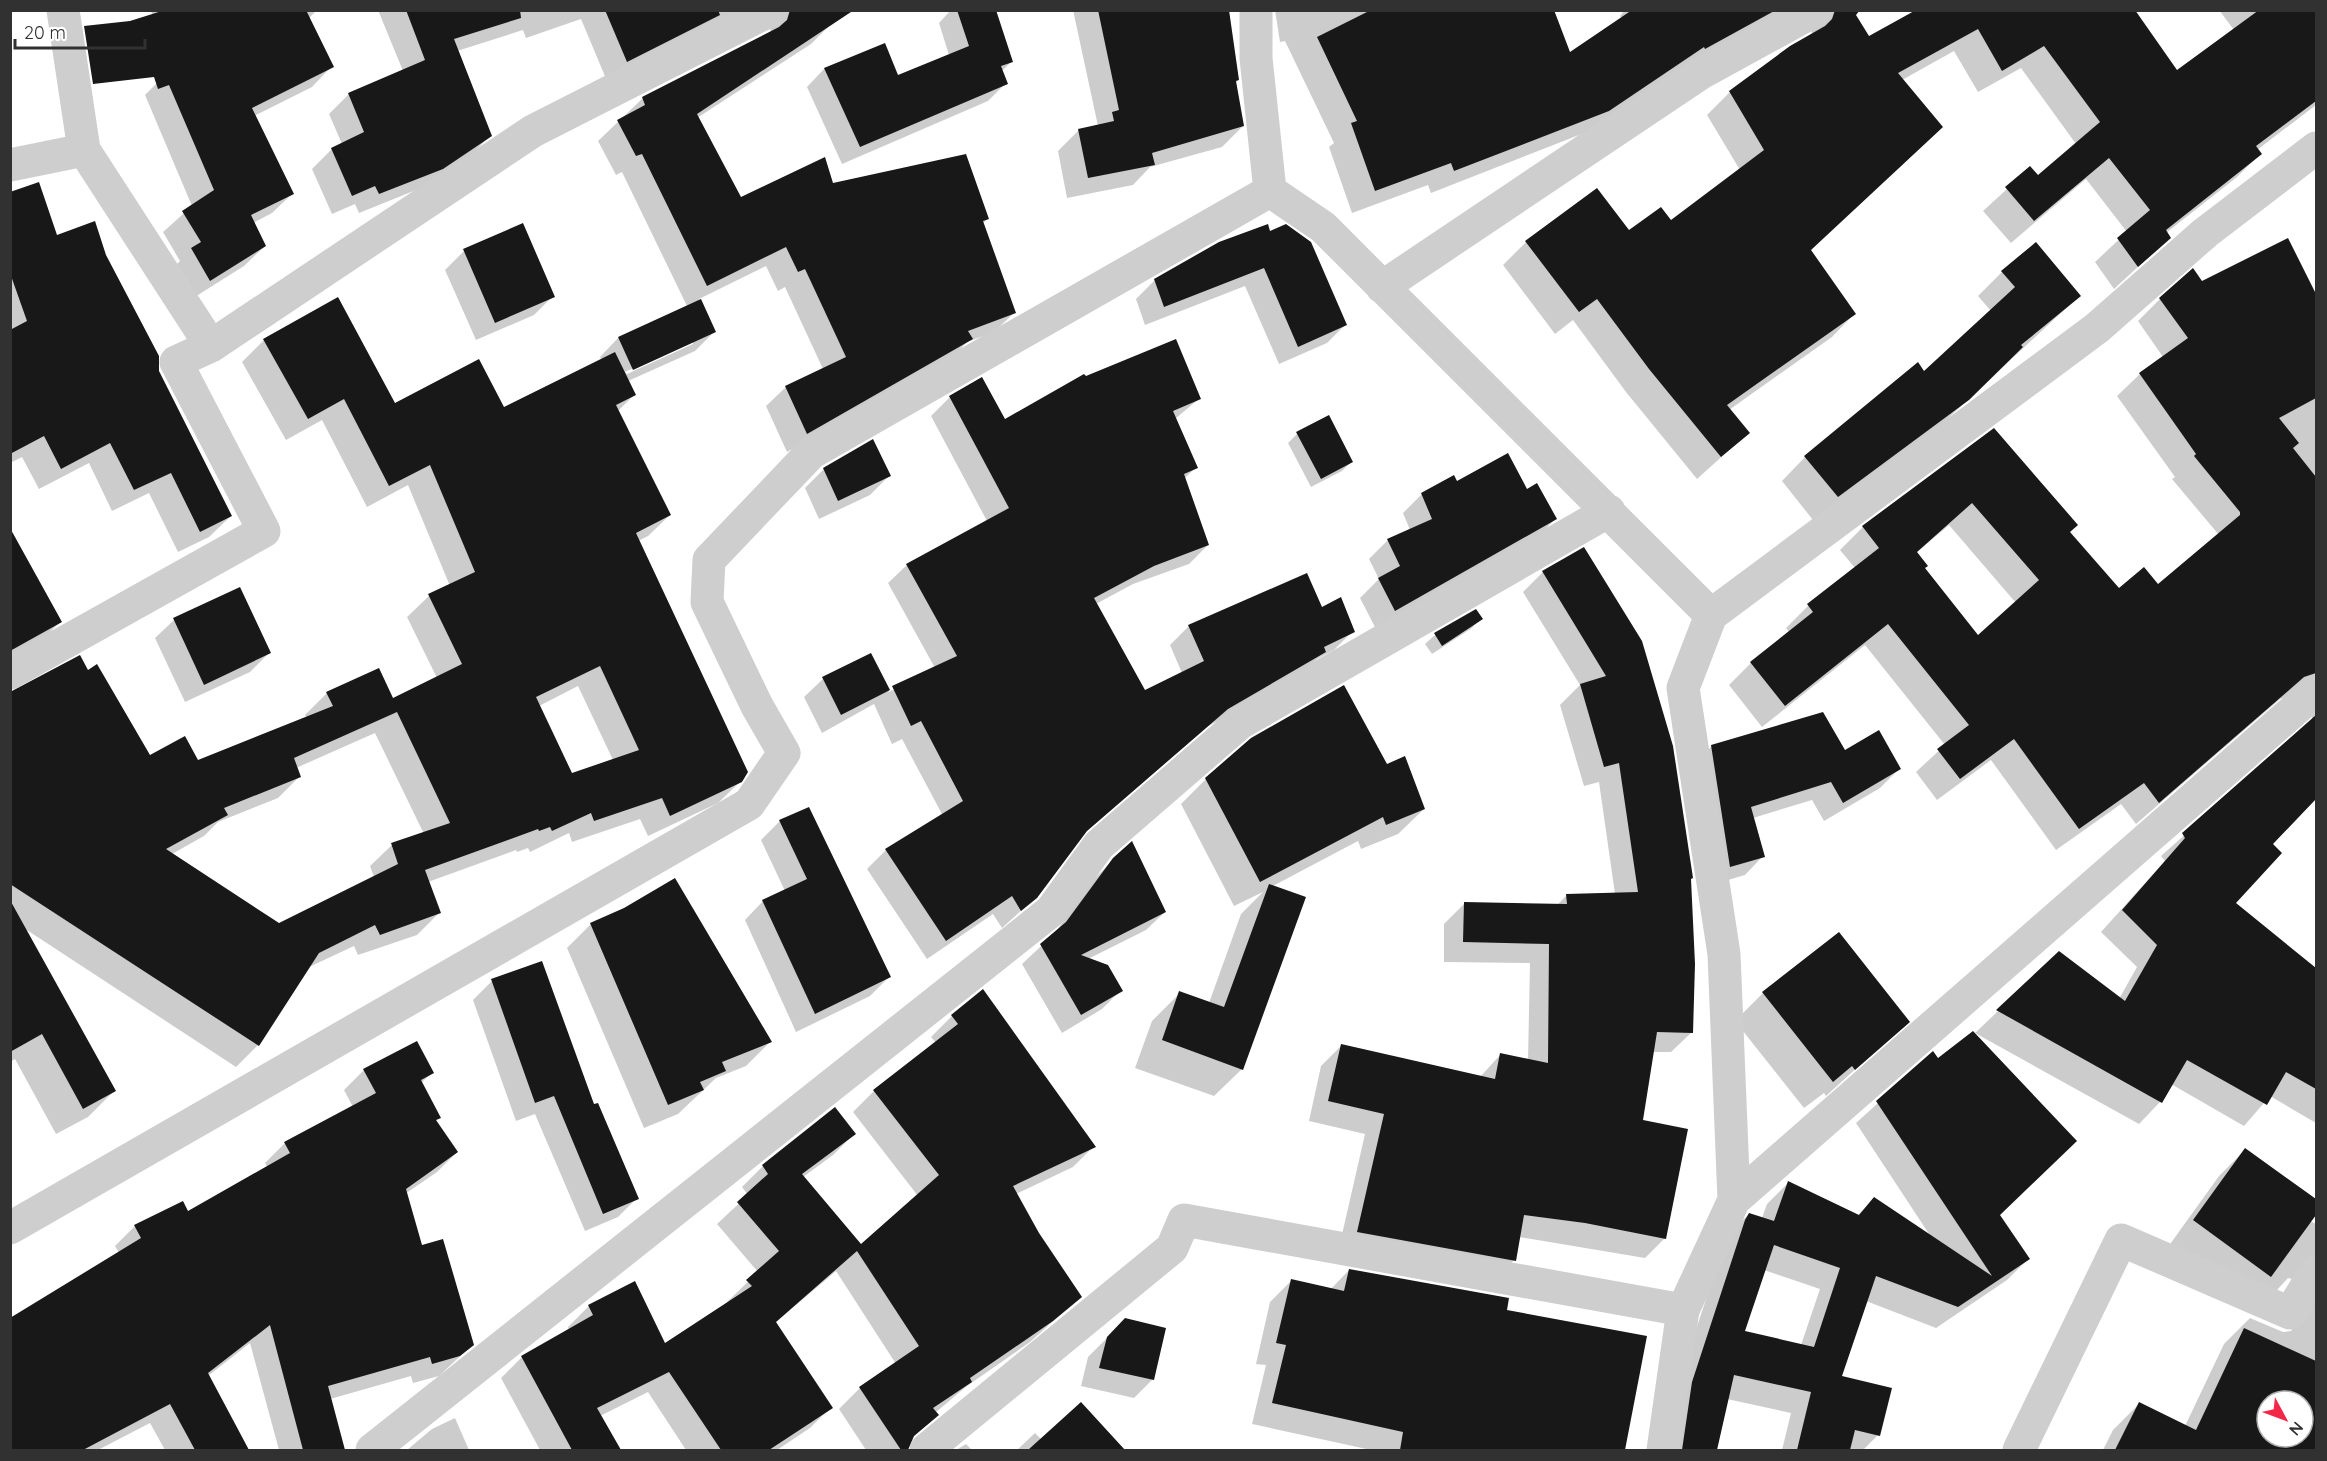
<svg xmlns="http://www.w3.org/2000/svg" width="2327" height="1461" viewBox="0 0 2327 1461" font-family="Quicksand,sans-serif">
  <rect width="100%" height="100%" fill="#fff"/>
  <!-- shadow -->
  <path fill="#0003" fill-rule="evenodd" d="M 151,10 L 317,10 L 308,19 L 332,66 L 312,87 L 254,116 L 293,193 L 272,213 L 253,223 L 265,246 L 244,266 L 190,300 L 172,269 L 180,261 L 163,232 L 192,206 L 145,95 L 165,75 Z
    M 378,10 L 750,10 L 607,81 L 581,19 L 526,38 L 523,30 L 457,51 L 491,135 L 471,155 L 421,188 L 359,213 L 355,204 L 332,214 L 312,169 L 332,149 L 342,144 L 329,114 L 349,94 L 403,71 Z
    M 751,10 L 824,10 L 831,24 L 811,44 L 697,118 L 740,199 L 832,185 L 988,219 L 982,224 L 1014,313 L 994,332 L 967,342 L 951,359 L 787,452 L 766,406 L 786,387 L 823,369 L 785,287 L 778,291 L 766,266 L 699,299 L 714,332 L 695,351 L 628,381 L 634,395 L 617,412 L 670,515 L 648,536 L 638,541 L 741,781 L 718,803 L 648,836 L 640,819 L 572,842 L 569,833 L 530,852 L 528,848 L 517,852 L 516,850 L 428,882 L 439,913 L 417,935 L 358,955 L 354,946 L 307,968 L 258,1045 L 236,1067 L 10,919 L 10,693 L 149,757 L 197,762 L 307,718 L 305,715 L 327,693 L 392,700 L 437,678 L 407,617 L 429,596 L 450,586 L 408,485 L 367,507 L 322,420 L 286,440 L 242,362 L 264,340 L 395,405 L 503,409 L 602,361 L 600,357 L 618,338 L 687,306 L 622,172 L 616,175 L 598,141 L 643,98 L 771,33 L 769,22 ZM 693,341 L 693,344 L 627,374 L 625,372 ZM 578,686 L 613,760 L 571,774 L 539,706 ZM 375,733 L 424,834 L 392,845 L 370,866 L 374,877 L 279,924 L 172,854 L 204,836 L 218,822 L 278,798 L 299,777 L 296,768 Z
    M 951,10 L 994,10 L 1011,62 L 1001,72 L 1006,83 L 988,101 L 842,164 L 807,87 L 824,69 L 898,76 L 949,55 L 939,23 Z
    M 1073,10 L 1228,10 L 1238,80 L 1235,83 L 1243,126 L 1222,147 L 1150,167 L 1133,185 L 1067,198 L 1058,151 L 1079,130 L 1098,126 Z
    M 1275,10 L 1552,10 L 1570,55 L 1622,19 L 1620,16 L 1625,10 L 1852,10 L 1869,38 L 1912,14 L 1910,10 L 2133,10 L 2177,72 L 2234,30 L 2219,10 L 2316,10 L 2316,105 L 2257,150 L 2260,154 L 2237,177 L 2166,233 L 2169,238 L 2114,289 L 2095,262 L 2127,232 L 2086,179 L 2011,243 L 1983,211 L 2030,168 L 2038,177 L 2076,144 L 2021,68 L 1978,92 L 1954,51 L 1902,80 L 1809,251 L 1854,314 L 1832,337 L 1729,410 L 1748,433 L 1697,479 L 1626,392 L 1573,320 L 1555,334 L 1503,265 L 1526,242 L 1628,233 L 1671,222 L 1740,170 L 1707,115 L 1730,92 L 1812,34 L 1810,25 L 1584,133 L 1431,193 L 1428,185 L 1352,213 L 1329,147 L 1334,143 L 1285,41 L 1280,42 Z
    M 10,193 L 56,237 L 105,256 L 158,371 L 231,516 L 209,537 L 178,552 L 149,493 L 112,511 L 89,463 L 39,489 L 22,457 L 10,463 Z
    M 1269,233 L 1345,325 L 1327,343 L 1279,364 L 1245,286 L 1145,325 L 1136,299 L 1155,280 Z
    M 2287,240 L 2316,297 L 2316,652 L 2301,641 L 2292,651 L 2316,673 L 2295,695 L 2280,699 L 2136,824 L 2121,804 L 2056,850 L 1991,760 L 1937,800 L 1916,772 L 1945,745 L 1865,645 L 1762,727 L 1729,685 L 1751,663 L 1790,633 L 1786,628 L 1808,606 L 1855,568 L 1840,550 L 1863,527 L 1994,430 L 2068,532 L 2119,590 L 2158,586 L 2219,535 L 2172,479 L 2175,477 L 2117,396 L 2140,374 L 2163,357 L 2138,321 L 2160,299 L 2202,283 ZM 1949,525 L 2016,603 L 1978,637 L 1923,568 L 1916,553 Z
    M 464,251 L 553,296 L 534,315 L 476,340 L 445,270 Z
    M 2002,272 L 2079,296 L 1943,423 L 1813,520 L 1782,481 L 1805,457 L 1924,373 L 1991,311 L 1978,296 Z
    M 950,397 L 1004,422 L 1200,398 L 1175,419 L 1196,467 L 1184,479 L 1208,545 L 1189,564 L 1133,584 L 1096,604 L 1145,692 L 1182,673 L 1170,645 L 1189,626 L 1321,609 L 1353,631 L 1334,650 L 1317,659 L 1306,670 L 1207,727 L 1080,837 L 1036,897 L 1002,928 L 993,914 L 927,959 L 867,869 L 886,850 L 943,816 L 902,739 L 892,744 L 874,704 L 822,733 L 804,697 L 823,679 L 871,655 L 889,692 L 935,668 L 888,583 L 907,565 L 987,521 L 931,416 Z
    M 1297,434 L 1351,462 L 1342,471 L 1311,487 L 1288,443 Z
    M 824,469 L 889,476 L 870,495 L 819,519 L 805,488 Z
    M 1456,483 L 1527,491 L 1555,519 L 1537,538 L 1376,629 L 1360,598 L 1379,579 L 1369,559 L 1388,540 L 1410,530 L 1403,513 L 1422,494 Z
    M 10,542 L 60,622 L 38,644 L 10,660 Z
    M 1584,549 L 1689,880 L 1692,1032 L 1671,1052 L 1653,1052 L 1641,1121 L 1665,1238 L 1645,1258 L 1519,1237 L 1514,1260 L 1494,1280 L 1338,1252 L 1365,1134 L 1309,1121 L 1321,1066 L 1341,1046 L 1480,1077 L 1501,1054 L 1528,1060 L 1530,963 L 1444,962 L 1444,924 L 1464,904 L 1557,905 L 1567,895 L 1615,894 L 1599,782 L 1584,786 L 1560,705 L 1580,685 L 1523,592 L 1543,572 Z
    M 1476,611 L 1481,618 L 1472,628 L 1432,654 L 1425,644 L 1435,635 Z
    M 174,620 L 269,653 L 250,672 L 185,702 L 155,638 Z
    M 2316,707 L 2316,797 L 2270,844 L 2234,903 L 2316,970 L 2316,1038 L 2314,1041 L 2316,1042 L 2316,1123 L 2270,1096 L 2244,1126 L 2171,1084 L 2160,1102 L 2139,1124 L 1975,1033 L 2059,953 L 2119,999 L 2137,967 L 2101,932 L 2165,861 L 2161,856 L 2311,722 L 2313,710 Z
    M 1712,746 L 1845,752 L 1899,769 L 1880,788 L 1824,821 L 1812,800 L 1753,818 L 1763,856 L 1745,875 L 1711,885 L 1693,765 Z
    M 1386,766 L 1424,809 L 1398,834 L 1361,849 L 1358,841 L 1271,887 L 1242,1069 L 1214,1096 L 1135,1068 L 1152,1021 L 1180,993 L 1209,1003 L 1241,914 L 1263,892 L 1234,906 L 1181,804 L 1206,779 Z
    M 780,821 L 889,977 L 870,996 L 796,1032 L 745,920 L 763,901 L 785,891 L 761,840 Z
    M 1114,859 L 1165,912 L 1146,930 L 1088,959 L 1121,990 L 1102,1009 L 1062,1033 L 1022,964 L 1054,934 L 1094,879 Z
    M 591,924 L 770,1042 L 746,1066 L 716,1078 L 678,1114 L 644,1128 L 567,948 Z
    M 10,948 L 114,1091 L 88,1117 L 56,1134 L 15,1059 L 10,1062 Z
    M 492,981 L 593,1106 L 637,1198 L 618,1217 L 585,1231 L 535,1114 L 516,1121 L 473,1000 Z
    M 1763,993 L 1908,1021 L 1826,1096 L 1824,1093 L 1804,1108 L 1735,1021 Z
    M 952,1016 L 1094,1146 L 1073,1167 L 1016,1194 L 1038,1234 L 1080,1297 L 1030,1342 L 967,1386 L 935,1413 L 937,1415 L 907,1443 L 906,1450 L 866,1450 L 839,1409 L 860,1388 L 896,1364 L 836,1271 L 775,1323 L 831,1407 L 810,1428 L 777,1450 L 686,1450 L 648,1392 L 600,1416 L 619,1450 L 540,1450 L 501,1378 L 522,1357 L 569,1330 L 568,1327 L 589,1306 L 665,1345 L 728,1303 L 727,1302 L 758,1272 L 717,1224 L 748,1195 L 742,1187 L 763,1166 L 854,1134 L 833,1155 L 803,1177 L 861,1246 L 918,1196 L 853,1112 L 874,1091 L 936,1043 L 931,1037 Z
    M 1933,1053 L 1999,1215 L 2028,1259 L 2007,1280 L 1936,1328 L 1866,1301 L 1840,1377 L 1878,1435 L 1863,1450 L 1782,1450 L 1791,1413 L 1727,1399 L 1715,1450 L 1664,1450 L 1671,1405 L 1725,1242 L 1728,1235 L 1749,1214 L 1762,1218 L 1767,1204 L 1788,1183 L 1857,1216 L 1874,1199 L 1931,1237 L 1856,1123 ZM 1764,1270 L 1820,1289 L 1801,1345 L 1743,1332 Z
    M 364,1070 L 432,1073 L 421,1083 L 439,1118 L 435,1122 L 457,1152 L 437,1172 L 405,1194 L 421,1247 L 472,1345 L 439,1376 L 413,1383 L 411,1376 L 330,1399 L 343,1446 L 338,1450 L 279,1450 L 250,1343 L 208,1376 L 247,1450 L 165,1450 L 150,1423 L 98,1450 L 10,1450 L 10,1313 L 13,1318 L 119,1253 L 115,1246 L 135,1226 L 187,1213 L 268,1168 L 265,1163 L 285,1143 L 353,1107 L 344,1090 Z
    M 2245,1150 L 2316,1201 L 2316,1212 L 2310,1221 L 2316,1224 L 2316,1450 L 2103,1450 L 2113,1430 L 2139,1404 L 2185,1426 L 2224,1344 L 2250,1318 L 2283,1332 L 2291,1331 L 2309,1299 L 2300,1281 L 2288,1278 L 2255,1314 L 2168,1247 L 2219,1176 ZM 2267,1401 L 2303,1401 L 2303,1437 L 2267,1437 Z
    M 1349,1270 L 1506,1311 L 1646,1337 L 1624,1450 L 1371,1450 L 1252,1424 L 1266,1365 L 1256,1364 L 1270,1302 L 1291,1281 L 1330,1290 Z
    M 1125,1320 L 1153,1379 L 1134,1398 L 1081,1386 L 1088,1357 Z
    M 1081,1404 L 1123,1450 L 1017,1450 L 1035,1433 L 1042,1440 Z
    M 455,1418 L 469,1450 L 407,1450 L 432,1429 Z
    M 966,1444 L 972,1450 L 956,1450 Z"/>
  <!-- building -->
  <path fill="#181818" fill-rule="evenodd" d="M 165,10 L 306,10 L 334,67 L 252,108 L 294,194 L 251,215 L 266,246 L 210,281 L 191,248 L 201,242 L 182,211 L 214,190 L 169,85 L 158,89 L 154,77 L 93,84 L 84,26 L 130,21 Z
    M 406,10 L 520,10 L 521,18 L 454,39 L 492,136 L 443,169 L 379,194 L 375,186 L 352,196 L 331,148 L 364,132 L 348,93 L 425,60 Z
    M 605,10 L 718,10 L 720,15 L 627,62 Z
    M 790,10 L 854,10 L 697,114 L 741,197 L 825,157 L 833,183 L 966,154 L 989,219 L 983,221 L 1016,313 L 968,331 L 973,339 L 807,434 L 785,386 L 846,357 L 805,269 L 798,272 L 786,247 L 707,286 L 642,154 L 636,156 L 617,120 L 645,105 L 642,97 L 779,27 L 787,20 Z
    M 957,10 L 996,10 L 1013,62 L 1001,66 L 1008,84 L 860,147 L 824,68 L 885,43 L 898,75 L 969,46 Z
    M 1098,10 L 1229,10 L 1239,80 L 1236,81 L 1244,126 L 1152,153 L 1155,165 L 1088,178 L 1078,129 L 1114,121 L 1112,112 L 1119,110 Z
    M 1371,10 L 1554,10 L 1570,52 L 1632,10 L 1776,10 L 1705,49 L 1704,47 L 1609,111 L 1454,171 L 1451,163 L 1375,191 L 1351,123 L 1357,121 L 1317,37 Z
    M 1835,10 L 1860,10 L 1856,15 L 1869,36 L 1916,10 L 2135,10 L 2177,70 L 2259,10 L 2316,10 L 2316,101 L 2256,146 L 2262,154 L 2166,230 L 2171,238 L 2138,267 L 2117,238 L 2150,210 L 2109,158 L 2034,221 L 2005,187 L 2030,166 L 2038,175 L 2100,122 L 2044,46 L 2002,71 L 1978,29 L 1898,73 L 1943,127 L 1811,250 L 1856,314 L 1727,405 L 1750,433 L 1721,457 L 1649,369 L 1597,299 L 1579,312 L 1525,241 L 1597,188 L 1629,230 L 1661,207 L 1671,220 L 1764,150 L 1729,91 L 1790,46 L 1825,26 L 1832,19 Z
    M 39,182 L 57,235 L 95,221 L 106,255 L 159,356 L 159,371 L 232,516 L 200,532 L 171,473 L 134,490 L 110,443 L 61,469 L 44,436 L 10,454 L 10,330 L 27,321 L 10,273 L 10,192 Z
    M 523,223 L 555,297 L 495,323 L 463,249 Z
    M 1268,224 L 1270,231 L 1286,224 L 1311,242 L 1347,325 L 1298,347 L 1264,268 L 1164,307 L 1154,279 L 1219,242 Z
    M 2288,238 L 2316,294 L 2316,398 L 2279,418 L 2299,443 L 2293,448 L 2316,477 L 2316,673 L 2304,677 L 2159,803 L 2144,783 L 2079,829 L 2014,739 L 1960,779 L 1937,749 L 1969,725 L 1888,624 L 1785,706 L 1750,662 L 1813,612 L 1807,604 L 1879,548 L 1862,526 L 1994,428 L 2078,525 L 2070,532 L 2119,588 L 2144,567 L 2158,584 L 2240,515 L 2240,512 L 2194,456 L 2196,454 L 2139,373 L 2188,338 L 2159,298 L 2193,268 L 2202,281 ZM 1972,503 L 2039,580 L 1978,635 L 1925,568 L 1928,566 L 1917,552 Z
    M 2036,242 L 2081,296 L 2021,345 L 2023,347 L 1969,400 L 1838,497 L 1804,456 L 1918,362 L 1924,371 L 2015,287 L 2001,271 Z
    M 338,297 L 395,403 L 479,359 L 504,407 L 615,352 L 636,395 L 616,405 L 671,515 L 636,533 L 748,772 L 742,782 L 670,816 L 662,798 L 594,821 L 591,813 L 552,831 L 550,827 L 539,831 L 538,829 L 425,870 L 441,913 L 380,935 L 375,925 L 319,953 L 259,1046 L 10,884 L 10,692 L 80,655 L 88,670 L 97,664 L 150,755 L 185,736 L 198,760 L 333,706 L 326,692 L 379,668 L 393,698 L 462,664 L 428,594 L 475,572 L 430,465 L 389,486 L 344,399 L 308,419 L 263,339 ZM 600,666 L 639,750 L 572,773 L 536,697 ZM 397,712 L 450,823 L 391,843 L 398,864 L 279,923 L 166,849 L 228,815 L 224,808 L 301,777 L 294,758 Z
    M 701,299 L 716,332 L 633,370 L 618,337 Z
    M 1176,339 L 1201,399 L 1173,411 L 1198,468 L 1184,474 L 1209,545 L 1154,566 L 1094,598 L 1145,690 L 1204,661 L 1188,625 L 1307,573 L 1322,607 L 1341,597 L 1355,632 L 1324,647 L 1326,652 L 1228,709 L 1087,831 L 1037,898 L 1021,911 L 1012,896 L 946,941 L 885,849 L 963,801 L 921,721 L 911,726 L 892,686 L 957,656 L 906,564 L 1009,508 L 949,396 L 982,377 L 1005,419 L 1084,374 L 1086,376 Z
    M 1329,415 L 1353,462 L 1321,479 L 1296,432 Z
    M 873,439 L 891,476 L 838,501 L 823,468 Z
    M 1508,453 L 1527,489 L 1537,483 L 1557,519 L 1395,611 L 1378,578 L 1400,566 L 1387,539 L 1432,519 L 1421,493 L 1454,475 L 1457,481 Z
    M 10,528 L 62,622 L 10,651 Z
    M 1584,547 L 1642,641 L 1673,746 L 1693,878 L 1691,879 L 1695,964 L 1693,1033 L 1657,1032 L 1643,1120 L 1688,1129 L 1666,1239 L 1585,1223 L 1524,1215 L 1516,1261 L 1357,1232 L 1384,1114 L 1328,1101 L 1341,1044 L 1495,1079 L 1500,1053 L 1548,1063 L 1549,944 L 1463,942 L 1464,902 L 1567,904 L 1566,894 L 1638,892 L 1619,763 L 1604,767 L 1580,684 L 1606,676 L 1542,571 Z
    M 240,587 L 271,653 L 204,685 L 173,618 Z
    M 1476,609 L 1483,619 L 1442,646 L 1434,633 Z
    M 871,653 L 890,690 L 841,715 L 822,677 Z
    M 1344,685 L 1387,764 L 1405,756 L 1425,809 L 1386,825 L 1383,817 L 1260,882 L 1205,778 L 1251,738 Z
    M 1823,712 L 1845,750 L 1879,730 L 1901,769 L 1843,803 L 1831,782 L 1751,807 L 1765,857 L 1730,867 L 1711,745 Z
    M 2316,715 L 2316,799 L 2273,844 L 2282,853 L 2236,903 L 2316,968 L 2316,1089 L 2286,1072 L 2267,1105 L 2187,1060 L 2162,1103 L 1996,1010 L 2059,951 L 2125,1001 L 2157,945 L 2122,910 L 2185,838 L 2182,833 Z
    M 809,807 L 891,977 L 815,1014 L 762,900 L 807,879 L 779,820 Z
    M 1132,841 L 1166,912 L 1081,955 L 1108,965 L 1123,991 L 1081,1015 L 1040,944 L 1066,922 L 1113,858 Z
    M 675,878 L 772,1042 L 722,1062 L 726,1071 L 700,1082 L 704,1090 L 668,1105 L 590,923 L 624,908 Z
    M 1269,884 L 1306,897 L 1243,1070 L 1162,1040 L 1179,991 L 1224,1007 Z
    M 10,900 L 116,1091 L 83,1109 L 42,1034 L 10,1052 Z
    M 1839,932 L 1910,1022 L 1855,1070 L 1852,1066 L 1833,1082 L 1762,992 Z
    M 542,961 L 594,1104 L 598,1103 L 639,1199 L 603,1214 L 554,1096 L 535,1103 L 491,979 Z
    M 983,989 L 1096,1147 L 1013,1186 L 1039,1233 L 1082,1297 L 1053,1321 L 970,1378 L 972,1382 L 933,1408 L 939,1415 L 914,1436 L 908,1450 L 901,1450 L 859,1387 L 919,1346 L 857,1251 L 776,1322 L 833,1408 L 769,1450 L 721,1450 L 669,1372 L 597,1408 L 621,1450 L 572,1450 L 521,1356 L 593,1315 L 588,1305 L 635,1281 L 665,1343 L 752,1286 L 746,1280 L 779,1251 L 737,1202 L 768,1174 L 762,1165 L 835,1107 L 856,1134 L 802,1174 L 861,1244 L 939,1175 L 873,1090 L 958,1024 L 951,1015 Z
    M 1973,1031 L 2077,1141 L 2000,1215 L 2030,1259 L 1958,1307 L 1876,1276 L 1842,1376 L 1892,1388 L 1880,1436 L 1855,1430 L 1850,1450 L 1797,1450 L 1811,1392 L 1734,1375 L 1717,1450 L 1682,1450 L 1692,1382 L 1745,1220 L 1749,1213 L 1774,1221 L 1788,1181 L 1859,1215 L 1874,1197 L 1992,1276 L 1876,1101 L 1933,1051 L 1938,1058 ZM 1774,1245 L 1840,1268 L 1814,1347 L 1745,1331 Z
    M 417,1041 L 434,1073 L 421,1080 L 441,1118 L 436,1120 L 458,1152 L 406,1189 L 422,1245 L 443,1239 L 474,1345 L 460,1356 L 432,1364 L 430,1357 L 328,1386 L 345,1450 L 303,1450 L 270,1325 L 208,1373 L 249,1450 L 195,1450 L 170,1404 L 83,1450 L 10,1450 L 10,1318 L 141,1238 L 134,1225 L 183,1201 L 188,1211 L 290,1153 L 284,1142 L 376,1093 L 363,1069 Z
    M 2245,1148 L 2316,1199 L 2316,1215 L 2271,1277 L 2193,1220 Z
    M 1349,1269 L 1509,1298 L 1507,1310 L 1647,1336 L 1625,1450 L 1400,1450 L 1403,1432 L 1272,1403 L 1286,1345 L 1276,1343 L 1291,1279 L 1344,1291 Z
    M 1125,1318 L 1166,1328 L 1154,1380 L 1099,1368 L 1107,1337 Z
    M 2244,1328 L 2316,1361 L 2316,1450 L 2115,1450 L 2139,1402 L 2196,1430 ZM 2267,1401 L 2303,1401 L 2303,1437 L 2267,1437 Z
    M 1081,1402 L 1125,1450 L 1028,1450 Z"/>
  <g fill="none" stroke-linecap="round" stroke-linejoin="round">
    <!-- minor -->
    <path stroke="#cecece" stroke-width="33" d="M 63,10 L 84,150 L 211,346
      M 1256,10 L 1256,58 L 1270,191 L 1323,227 L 1711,615 L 1683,688 L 1724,954 L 1734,1200 L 1683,1310 L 1663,1450
      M 10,165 L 84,150
      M 1382,287 L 1701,73 L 1816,10
      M 1711,615 L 2097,328 L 2205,233 L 2316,148
      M 10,673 L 264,531 L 176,362 L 211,346 L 533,131 L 771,10
      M 1734,1200 L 2316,691
      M 10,1228 L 749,804 L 784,753 L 757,706 L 707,602 L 709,560 L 811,453 L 1270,191
      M 372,1450 L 1051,911 L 1099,845 L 1240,723 L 1609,511
      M 926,1450 L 1172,1248 L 1184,1220 L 1683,1310
      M 2019,1450 L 2121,1240 L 2290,1313 L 2316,1271"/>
  </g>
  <!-- border -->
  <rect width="2327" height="1461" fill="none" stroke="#313131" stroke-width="24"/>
  <!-- north arrow -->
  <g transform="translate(2285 1419) rotate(131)"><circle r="28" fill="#ffffff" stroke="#adadad" stroke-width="1.5"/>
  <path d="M0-4.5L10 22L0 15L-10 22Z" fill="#f32747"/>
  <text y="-9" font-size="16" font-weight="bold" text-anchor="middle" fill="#313131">N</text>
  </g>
  <!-- scale -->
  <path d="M15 39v9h130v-9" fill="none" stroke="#313131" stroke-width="3"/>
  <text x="24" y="39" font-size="18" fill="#313131" stroke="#ffffff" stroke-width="4.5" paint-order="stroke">20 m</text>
</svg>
